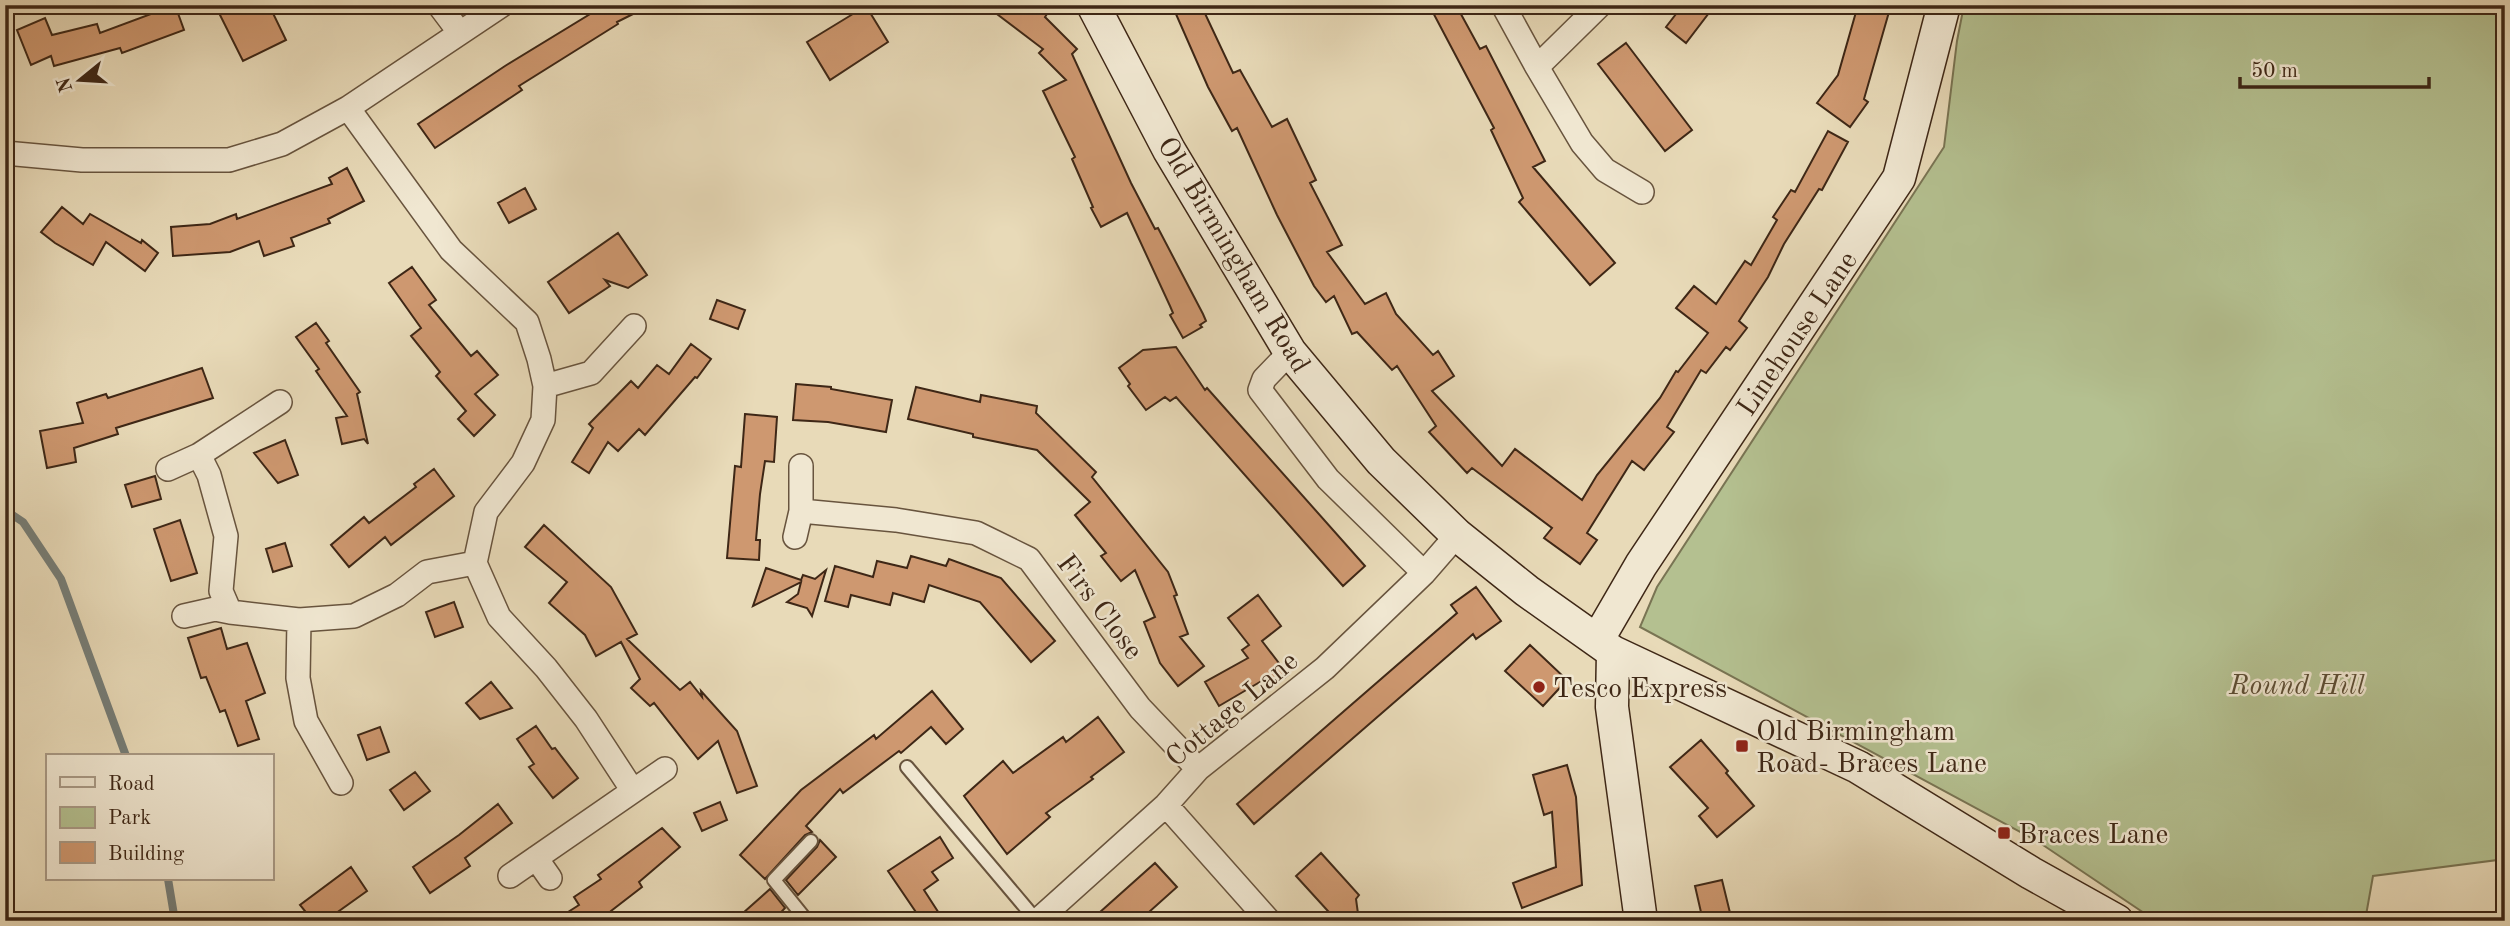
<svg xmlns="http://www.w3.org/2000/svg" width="2510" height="926" viewBox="0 0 2510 926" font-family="'Old Standard TT',serif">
  <rect width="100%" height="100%" fill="#e8dab8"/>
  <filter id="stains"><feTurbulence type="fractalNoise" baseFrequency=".00286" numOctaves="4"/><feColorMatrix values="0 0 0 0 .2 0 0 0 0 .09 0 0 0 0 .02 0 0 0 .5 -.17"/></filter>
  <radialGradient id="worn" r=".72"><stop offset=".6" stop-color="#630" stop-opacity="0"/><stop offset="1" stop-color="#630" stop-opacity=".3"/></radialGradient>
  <!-- green -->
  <path fill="#b4c090" stroke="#797453" stroke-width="2" d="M 1964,5 L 2505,5 L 2505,859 L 2373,876 L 2365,921 L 2156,921 L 2037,841 L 1640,627 L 1657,587 L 1944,147 L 1957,41 Z"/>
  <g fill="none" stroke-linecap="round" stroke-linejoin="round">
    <!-- stream -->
    <path stroke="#767e78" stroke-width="8" d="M 5,510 L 23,522 L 61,579 L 126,756
      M 168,879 L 175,921"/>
  </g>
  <!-- building -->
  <path fill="#ce9870" stroke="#3e2716" stroke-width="2" d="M 175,5 L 184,30 L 122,53 L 120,48 L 54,66 L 51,56 L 31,65 L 17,30 L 45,18 L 52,35 L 97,24 L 100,33 Z
    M 215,5 L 269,5 L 286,40 L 243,61 Z
    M 605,5 L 651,5 L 617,22 L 618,24 L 519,86 L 522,90 L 435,148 L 418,124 L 505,66 Z
    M 985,5 L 1053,5 L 1045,17 L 1077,49 L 1072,54 L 1131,183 L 1155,229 L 1158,228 L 1203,314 L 1206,321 L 1200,325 L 1202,327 L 1183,338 L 1170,315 L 1173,313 L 1170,306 L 1127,213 L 1101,227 L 1091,208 L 1093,207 L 1072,159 L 1075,157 L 1043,91 L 1066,80 L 1039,53 L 1043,49 Z
    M 1172,5 L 1201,5 L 1233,73 L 1240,70 L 1272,127 L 1287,119 L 1316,180 L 1310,183 L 1342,245 L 1327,252 L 1365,304 L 1386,293 L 1396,314 L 1433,355 L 1438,351 L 1454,376 L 1432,391 L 1502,466 L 1515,449 L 1582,500 L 1597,475 L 1660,398 L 1676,371 L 1678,372 L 1708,333 L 1676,308 L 1694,286 L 1716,304 L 1745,261 L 1751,265 L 1777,220 L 1773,217 L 1791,190 L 1795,192 L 1828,131 L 1848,142 L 1822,190 L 1819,189 L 1784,244 L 1768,277 L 1739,321 L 1747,328 L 1730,350 L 1726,347 L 1706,373 L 1701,370 L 1667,427 L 1674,432 L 1644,470 L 1632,461 L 1587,533 L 1597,540 L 1580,564 L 1544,538 L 1552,528 L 1472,468 L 1467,473 L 1429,432 L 1436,426 L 1397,366 L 1392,370 L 1357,332 L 1352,334 L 1334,296 L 1326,302 L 1314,286 L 1277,215 L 1237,128 L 1232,131 L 1208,87 Z
    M 1429,5 L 1456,5 L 1480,49 L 1486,46 L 1545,161 L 1533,167 L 1615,263 L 1590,285 L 1519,202 L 1523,198 L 1491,130 L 1494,128 Z
    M 1683,5 L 1715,5 L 1686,43 L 1666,27 Z
    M 1858,5 L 1891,5 L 1864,99 L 1868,102 L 1850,127 L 1817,103 L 1838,75 Z
    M 866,6 L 888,42 L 830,80 L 807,42 Z
    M 1626,43 L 1692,130 L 1665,151 L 1598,64 Z
    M 347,168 L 364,201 L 328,219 L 330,223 L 291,238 L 294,246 L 264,256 L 259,241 L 230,252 L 173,256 L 171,227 L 210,224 L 236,214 L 237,219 L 332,184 L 329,178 Z
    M 525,188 L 536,209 L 509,223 L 498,203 Z
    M 62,207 L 83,224 L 90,214 L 141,243 L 142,240 L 158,253 L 145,271 L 106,242 L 93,265 L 55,243 L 41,232 Z
    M 618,233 L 647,275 L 628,288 L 605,280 L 610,286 L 569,313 L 548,282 Z
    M 412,267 L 436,300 L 429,305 L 471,356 L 477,351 L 498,375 L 475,394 L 495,415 L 474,436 L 458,419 L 466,411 L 436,376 L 440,372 L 411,336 L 421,328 L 389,283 Z
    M 717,300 L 745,310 L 738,329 L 710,319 Z
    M 316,323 L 329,341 L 326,343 L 360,392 L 357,394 L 368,444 L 364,439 L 342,444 L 336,418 L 347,416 L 316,371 L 319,369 L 296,337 Z
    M 691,344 L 711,359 L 697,378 L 695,377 L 645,435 L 639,429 L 618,451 L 608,442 L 589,473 L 572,462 L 593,428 L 589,424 L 631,381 L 638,388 L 657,365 L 669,374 Z
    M 1176,347 L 1205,390 L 1207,388 L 1365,566 L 1343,586 L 1176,397 L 1170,401 L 1165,397 L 1146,410 L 1128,386 L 1130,384 L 1119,368 L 1143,350 Z
    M 202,368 L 213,398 L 116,428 L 118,434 L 74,448 L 76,462 L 47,468 L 40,431 L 83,423 L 77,403 L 106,394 L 108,398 Z
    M 796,384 L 831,387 L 831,389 L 892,400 L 886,432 L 828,422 L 793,420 Z
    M 916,387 L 980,402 L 981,395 L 1037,406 L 1036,413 L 1096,472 L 1092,477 L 1168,572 L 1177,595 L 1174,596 L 1188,634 L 1180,637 L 1204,666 L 1178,686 L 1160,663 L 1144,622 L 1155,617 L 1135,570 L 1121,581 L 1101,556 L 1106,553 L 1075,515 L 1090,502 L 1037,450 L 973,437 L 973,434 L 908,419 Z
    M 745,414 L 777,417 L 774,462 L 765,461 L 760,494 L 756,540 L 760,540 L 759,560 L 727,558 L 735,466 L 741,467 Z
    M 285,440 L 298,475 L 278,483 L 254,453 Z
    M 434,469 L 454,496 L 391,545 L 385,537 L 349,567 L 331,545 L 364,517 L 369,523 L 416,487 L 414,484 Z
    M 155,476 L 161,499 L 132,507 L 125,485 Z
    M 180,520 L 197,573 L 171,581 L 154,529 Z
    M 544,525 L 611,587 L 637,634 L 627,639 L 680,690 L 690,682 L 702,697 L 701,691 L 737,731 L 757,786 L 737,793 L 718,741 L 698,759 L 654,703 L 650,706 L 631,688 L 640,679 L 621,642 L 596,656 L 585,635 L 549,603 L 567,582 L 525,547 Z
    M 285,543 L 292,566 L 273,572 L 266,549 Z
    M 911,556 L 946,566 L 949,559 L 1001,578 L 1055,641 L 1031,662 L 980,602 L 929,585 L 924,602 L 893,593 L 890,605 L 851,595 L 848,607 L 825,601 L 835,566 L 873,577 L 877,561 L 907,568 Z
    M 766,568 L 801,580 L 803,575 L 815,579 L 826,570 L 812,616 L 807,608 L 787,602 L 798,594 L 801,582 L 753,606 Z
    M 1476,587 L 1501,621 L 1476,639 L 1473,634 L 1254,824 L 1237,804 L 1457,613 L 1451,605 Z
    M 1258,595 L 1281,626 L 1262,641 L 1288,675 L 1271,688 L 1265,679 L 1219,706 L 1205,682 L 1248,658 L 1242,650 L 1249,645 L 1228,618 Z
    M 454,602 L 463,627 L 435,637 L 426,612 Z
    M 221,628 L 227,649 L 247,643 L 265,693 L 246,701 L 259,739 L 238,746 L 225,710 L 220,712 L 206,677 L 201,678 L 188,638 Z
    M 1530,645 L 1567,680 L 1543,706 L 1505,671 Z
    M 491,682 L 512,708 L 480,719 L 466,703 Z
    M 932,691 L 963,729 L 946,744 L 931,727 L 901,753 L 899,751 L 843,793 L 840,789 L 806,826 L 812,832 L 805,835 L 765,879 L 740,855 L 801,790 L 874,735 L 876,739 Z
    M 1098,717 L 1124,752 L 1091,777 L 1093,779 L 1046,813 L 1050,817 L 1007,854 L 964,796 L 1003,761 L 1013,773 L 1063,737 L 1066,742 Z
    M 536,726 L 552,749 L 555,748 L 578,778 L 553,798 L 529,767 L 534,764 L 517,739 Z
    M 380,727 L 389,752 L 367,760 L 358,735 Z
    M 1701,740 L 1728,771 L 1726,773 L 1754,806 L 1717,837 L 1699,816 L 1708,808 L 1670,767 Z
    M 1567,765 L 1576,797 L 1582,885 L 1522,908 L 1513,883 L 1556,867 L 1552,812 L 1544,815 L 1533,775 Z
    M 415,772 L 430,791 L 404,810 L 390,790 Z
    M 720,802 L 727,820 L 702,831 L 694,813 Z
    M 498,804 L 512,823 L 465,858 L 470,866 L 430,893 L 413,867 L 459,835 Z
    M 662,828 L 680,847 L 639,882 L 642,887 L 611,911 L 617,921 L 554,921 L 579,905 L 574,897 L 601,879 L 598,875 Z
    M 940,837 L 953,858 L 932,872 L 938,880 L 924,890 L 944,921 L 922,921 L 888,871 Z
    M 820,840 L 836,857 L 798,895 L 786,880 L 817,847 Z
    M 1321,853 L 1359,895 L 1356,899 L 1359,921 L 1337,921 L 1296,876 Z
    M 1155,863 L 1177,887 L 1139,921 L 1090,921 Z
    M 351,867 L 367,891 L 325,921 L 313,921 L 300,905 Z
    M 1722,880 L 1732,921 L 1703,921 L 1695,886 Z
    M 770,889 L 785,908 L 773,921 L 734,921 Z"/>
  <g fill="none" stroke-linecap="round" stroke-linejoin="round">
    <defs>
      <path id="lane" d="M 907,767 L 1037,921
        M 807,921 L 774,880 L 811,841"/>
      <path id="street" d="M 439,5 L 460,33
        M 1503,5 L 1537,67 L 1600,5
        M 1537,67 L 1582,143 L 1605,170 L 1642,192
        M 348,108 L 451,250 L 527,322 L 539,359 L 545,386 L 543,420 L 523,463 L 486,512 L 475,563 L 499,617 L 546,668 L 586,719 L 633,791 L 510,876
        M 5,153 L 82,160 L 229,160 L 282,144 L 348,108 L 502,5
        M 1290,352 L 1264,379 L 1260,390 L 1328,479 L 1424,573
        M 545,386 L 591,373 L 634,326
        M 280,402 L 199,455 L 209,475 L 226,536 L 221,591 L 230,612 L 299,620
        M 168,469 L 199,455
        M 801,511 L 896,520 L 976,533 L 1029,559 L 1140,708 L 1198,769
        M 795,537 L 801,511 L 801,466
        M 184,616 L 215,609 L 230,612
        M 341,783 L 306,721 L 298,678 L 299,620 L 354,616 L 397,595 L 427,572 L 475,563
        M 633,791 L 665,769
        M 1166,805 L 1269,921
        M 536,858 L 550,878
        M 1037,921 L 1166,805 L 1198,769 L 1325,668 L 1424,573 L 1457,535"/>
      <path id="secondary" d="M 1093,5 L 1169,150 L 1290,352 L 1381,461 L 1457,535 L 1527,591 L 1613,652 L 1858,767 L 2031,873 L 2117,921
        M 1598,639 L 1641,565 L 1899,178 L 1944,5
        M 1613,652 L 1612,707 L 1641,921"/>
    </defs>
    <!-- lane casing -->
    <use href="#lane" stroke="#68543e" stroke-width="16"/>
    <!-- street casing -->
    <use href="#street" stroke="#68543e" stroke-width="26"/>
    <!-- secondary casing -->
    <use href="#secondary" stroke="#3e2716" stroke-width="35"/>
    <!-- lane -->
    <use href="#lane" stroke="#f0e7d1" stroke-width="12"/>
    <!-- street -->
    <use href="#street" stroke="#f0e7d1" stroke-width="23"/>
    <!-- secondary -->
    <use href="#secondary" stroke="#f0e7d1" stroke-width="32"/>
  </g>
  <!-- markers -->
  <g fill="#8f2418" stroke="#f0e7d1" stroke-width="2.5">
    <circle cx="1539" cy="687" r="7"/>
    <rect x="1735" y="739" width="14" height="14" rx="3.5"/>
    <rect x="1997" y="826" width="14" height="14" rx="3.5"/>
  </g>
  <g text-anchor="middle" stroke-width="5" stroke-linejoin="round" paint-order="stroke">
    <!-- street labels -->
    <g font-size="28" fill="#3e2716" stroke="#f0e7d1">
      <text transform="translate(1235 254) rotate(59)" y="10">Old Birmingham Road</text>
      <text transform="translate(1796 333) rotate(-56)" y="10">Linehouse Lane</text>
      <text transform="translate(1101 606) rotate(53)" y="10">Firs Close</text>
      <text transform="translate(1231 708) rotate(-40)" y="10">Cottage Lane</text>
    </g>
    <!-- park labels -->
    <g font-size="28" font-style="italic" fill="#5c4d34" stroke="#f0e7d1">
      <text x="2297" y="694">Round Hill</text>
    </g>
    <!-- poi labels -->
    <g font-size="28" fill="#3e2716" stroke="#f0e7d1" text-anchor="start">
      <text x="1553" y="697">Tesco Express</text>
      <text x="1756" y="740">Old Birmingham<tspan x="1756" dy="32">Road- Braces Lane</tspan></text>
      <text x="2018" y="843">Braces Lane</text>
    </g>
  </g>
  <!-- margin -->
  <rect width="2510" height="926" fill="none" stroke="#e8dab8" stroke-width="28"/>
  <rect x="7" y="7" width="2496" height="912" fill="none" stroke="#3e2716" stroke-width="3.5"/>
  <rect x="14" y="14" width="2482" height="898" fill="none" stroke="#3e2716" stroke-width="2"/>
  <!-- legend -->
  <rect x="46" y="754" width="228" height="126" fill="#f0e7d1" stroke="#a99a86" stroke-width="2"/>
  <rect x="60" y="777" width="35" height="10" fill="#f0e7d1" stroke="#a99a86" stroke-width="2"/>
  <text x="108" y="790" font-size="21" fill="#3e2716">Road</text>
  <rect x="60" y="807" width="35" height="21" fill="#b4c090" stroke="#a99a86" stroke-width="2"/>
  <text x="108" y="824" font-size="21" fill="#3e2716">Park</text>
  <rect x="60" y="842" width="35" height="21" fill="#ce9870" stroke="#a99a86" stroke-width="2"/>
  <text x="108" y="860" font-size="21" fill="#3e2716">Building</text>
  <!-- north arrow -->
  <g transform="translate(80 80) rotate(252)" stroke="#f0e7d1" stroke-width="5" paint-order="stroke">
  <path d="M0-5L12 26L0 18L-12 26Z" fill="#3e2716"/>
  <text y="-10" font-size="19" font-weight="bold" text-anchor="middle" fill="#3e2716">N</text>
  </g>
  <!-- scale -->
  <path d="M2240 77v10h189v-10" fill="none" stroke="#3e2716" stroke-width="3.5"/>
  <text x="2251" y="77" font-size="21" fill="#3e2716" stroke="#f0e7d1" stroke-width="5" paint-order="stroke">50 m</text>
  <rect width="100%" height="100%" filter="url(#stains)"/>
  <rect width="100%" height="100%" fill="url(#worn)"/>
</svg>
